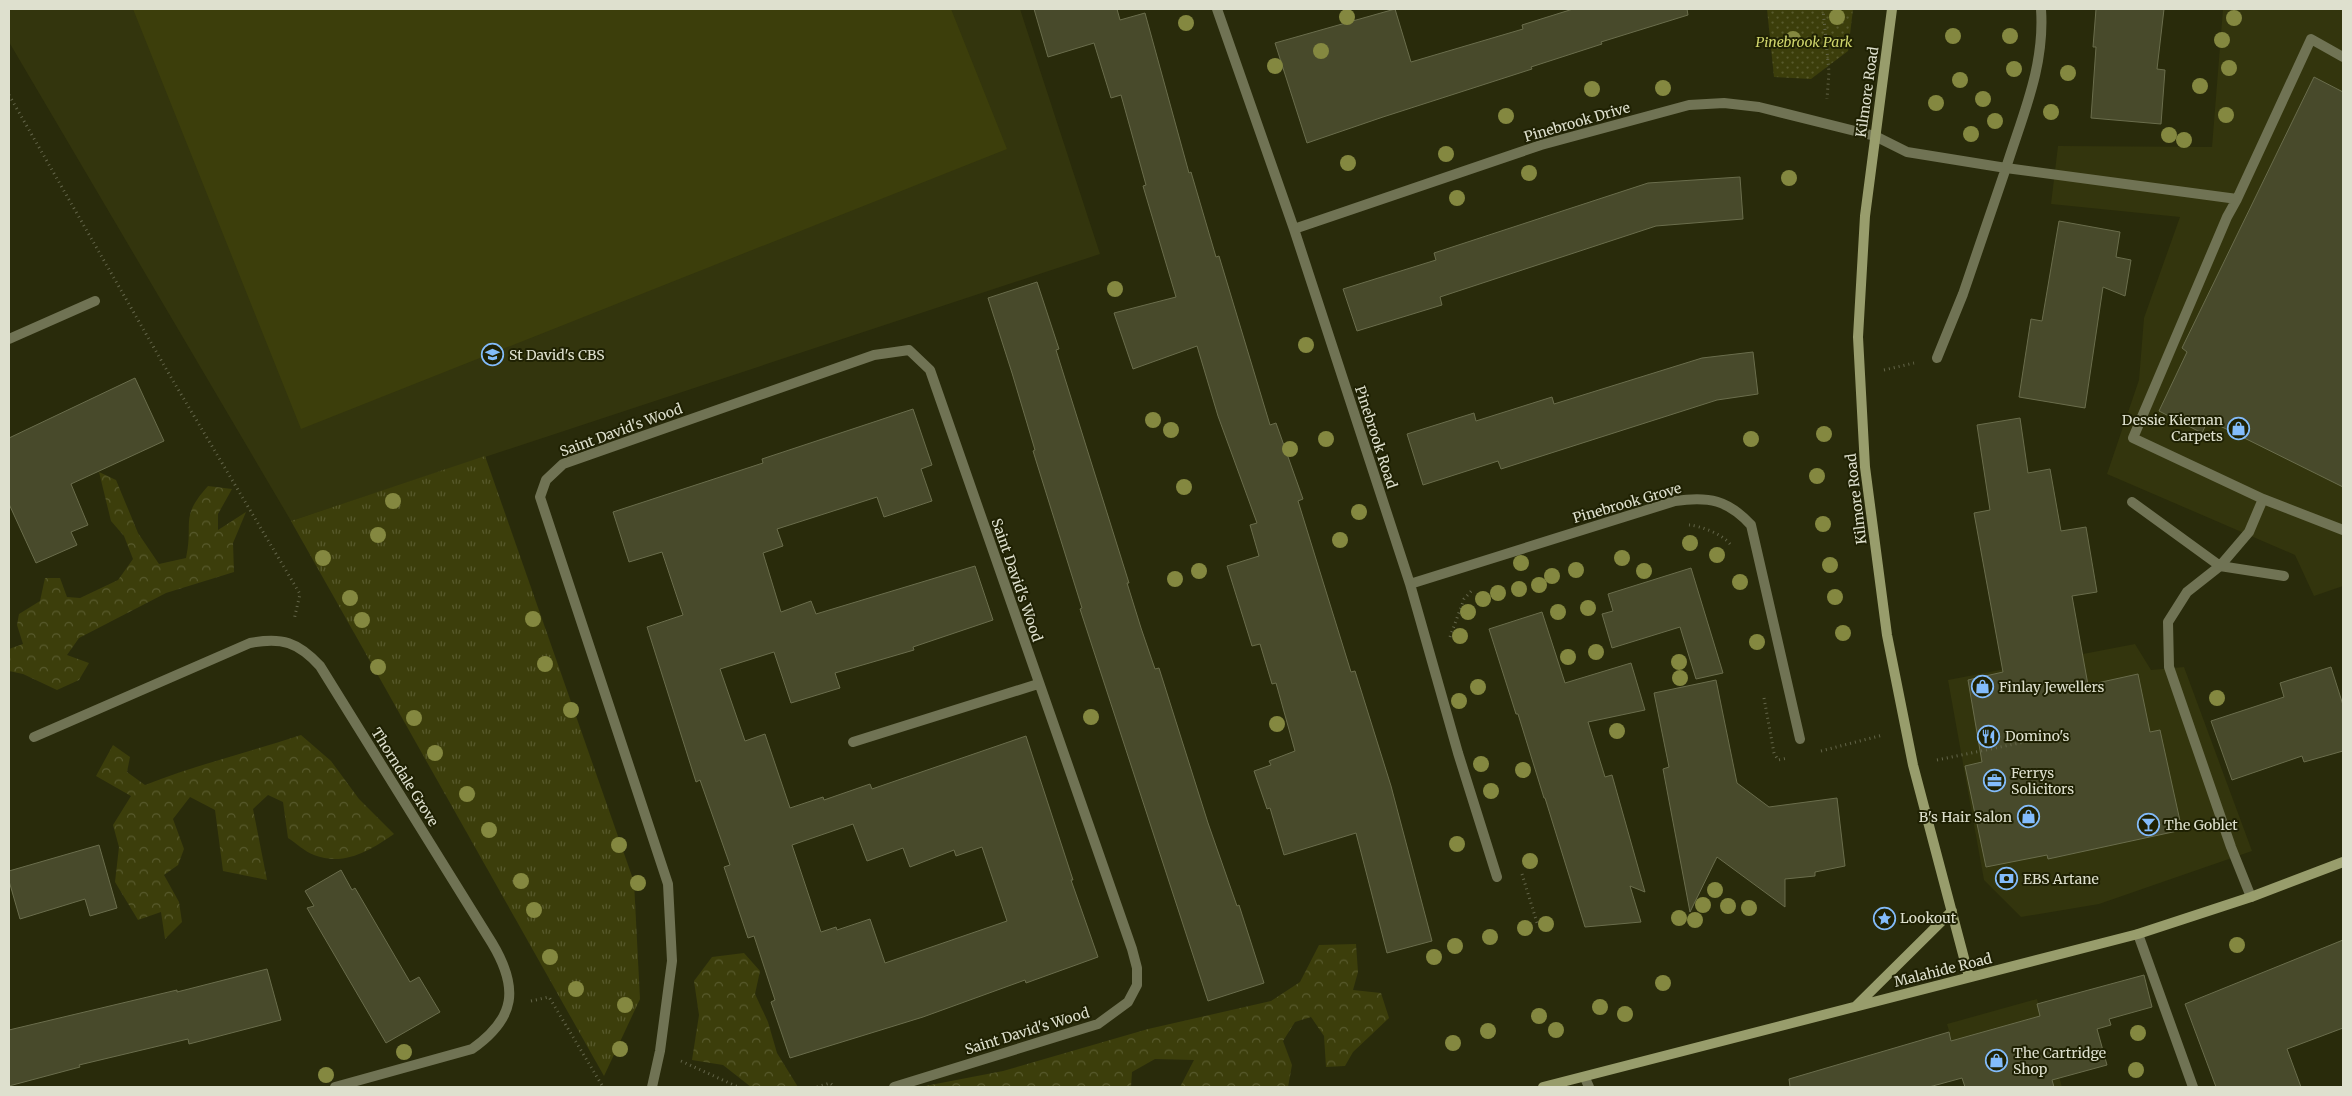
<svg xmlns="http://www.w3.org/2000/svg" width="2352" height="1096" viewBox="0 0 2352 1096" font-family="Merriweather,serif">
  <defs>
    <pattern id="grass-tufts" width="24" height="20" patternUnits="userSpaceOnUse" patternTransform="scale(1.25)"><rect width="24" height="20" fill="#3c3e0b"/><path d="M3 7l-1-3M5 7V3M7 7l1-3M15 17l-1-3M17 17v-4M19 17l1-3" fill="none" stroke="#585a2d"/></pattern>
    <pattern id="forest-crowns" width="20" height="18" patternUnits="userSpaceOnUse" patternTransform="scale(1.25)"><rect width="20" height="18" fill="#3c3e0b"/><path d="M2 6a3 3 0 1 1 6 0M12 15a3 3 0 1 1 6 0" fill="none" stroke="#585a2d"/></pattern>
    <pattern id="park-dots" width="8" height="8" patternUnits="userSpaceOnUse" patternTransform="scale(1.25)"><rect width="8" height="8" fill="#3c3e0b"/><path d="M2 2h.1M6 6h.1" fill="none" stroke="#585a2d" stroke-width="1.8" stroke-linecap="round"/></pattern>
  </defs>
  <rect width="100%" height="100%" fill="#292b0b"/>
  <!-- built -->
  <path fill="#33350d" d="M 9,9 L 1020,9 L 1100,254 L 291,521 L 9,42 Z
    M 2223,9 L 2343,9 L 2343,586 L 2314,596 L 2295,555 L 2107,474 L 2139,380 L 2144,318 L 2180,217 L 2051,204 L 2058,146 L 2212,147 Z
    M 2135,644 L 2151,670 L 2184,667 L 2252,851 L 2099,904 L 2021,917 L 1984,880 L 1948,680 Z
    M 2037,999 L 2062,1087 L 1965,1087 L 1947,1024 Z"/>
  <!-- grass -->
  <path fill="url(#grass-tufts)" d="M 485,456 L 634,882 L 640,999 L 604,1076 L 291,521 Z"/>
  <!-- forest -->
  <path fill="url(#forest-crowns)" d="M 99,472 L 116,480 L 138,533 L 159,564 L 186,558 C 194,522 179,518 208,486 L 232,489 L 218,514 L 218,530 L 246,512 L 233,543 L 234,572 L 166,593 L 79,638 L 67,655 L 89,663 L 79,680 L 57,690 L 23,674 L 9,671 L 9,649 L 23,644 L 17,625 L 19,614 L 40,601 L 45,578 L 60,578 L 67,597 L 80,598 L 118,580 L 133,559 L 124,536 L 111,521 Z
    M 301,735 L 331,761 L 359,799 L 394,834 C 371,850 344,867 314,855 C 305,852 296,843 288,838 L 283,802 L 268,795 L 253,809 L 267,880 L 223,871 L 215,810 L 190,797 L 173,819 L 184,849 L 178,865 L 164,875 L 179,902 L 182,922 L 165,939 L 161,912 L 138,920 L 115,882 L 119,847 L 113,825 L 131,796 L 96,776 L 113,745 L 130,757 L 127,772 L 145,785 C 196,765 249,752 301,735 Z
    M 1356,944 L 1358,972 L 1353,990 L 1381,993 L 1389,1018 L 1353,1052 L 1345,1066 L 1326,1067 L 1324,1036 L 1311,1017 L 1295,1022 L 1283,1041 L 1292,1065 L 1288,1087 L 1180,1087 L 1194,1060 L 1155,1059 L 1132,1072 L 1131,1087 L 920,1087 L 1003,1071 L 1148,1029 L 1271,1001 L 1300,982 L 1319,945 Z
    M 744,953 L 760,971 L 755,994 L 768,1022 L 777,1053 L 798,1087 L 751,1087 L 723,1065 L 692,1060 L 699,1015 L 694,981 L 712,957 Z"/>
  <!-- park -->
  <path fill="url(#park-dots)" d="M 1767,9 L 1853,9 L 1848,51 L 1811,79 L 1774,77 Z"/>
  <!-- pitch -->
  <path fill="#3c3e0b" d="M 133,9 L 951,9 L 1007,149 L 301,429 Z"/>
  <!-- building -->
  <path fill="#484a2b" stroke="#6a6d4c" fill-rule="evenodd" d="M 1034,9 L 1117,9 L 1120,20 L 1145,13 L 1189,173 L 1191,172 L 1216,257 L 1219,256 L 1270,425 L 1276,423 L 1303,499 L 1298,501 L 1351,672 L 1355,671 L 1391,786 L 1432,941 L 1387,953 L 1356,833 L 1284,855 L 1270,808 L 1267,809 L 1254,771 L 1271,765 L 1269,761 L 1295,751 L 1276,683 L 1272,684 L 1260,644 L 1252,646 L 1227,566 L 1259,556 L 1250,525 L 1257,523 L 1218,416 L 1197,346 L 1133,369 L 1114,313 L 1176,297 L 1143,186 L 1146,185 L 1121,95 L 1111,98 L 1094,43 L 1048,57 Z
    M 1395,9 L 1411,62 L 1523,29 L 1522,25 L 1573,9 L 1687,9 L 1688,15 L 1601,42 L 1602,44 L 1531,67 L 1532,69 L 1383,117 L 1307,143 L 1275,43 Z
    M 2096,9 L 2164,9 L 2157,69 L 2165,70 L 2161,124 L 2091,118 L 2096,47 L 2093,47 Z
    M 2314,77 L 2343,92 L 2343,487 L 2208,420 L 2202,433 L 2159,411 L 2187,352 L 2182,348 Z
    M 1740,177 L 1743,219 L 1656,226 L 1440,297 L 1442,305 L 1357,331 L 1343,289 L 1436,260 L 1434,253 L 1648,183 Z
    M 2059,221 L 2120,232 L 2116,257 L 2131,260 L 2125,296 L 2103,287 L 2085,408 L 2019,397 L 2031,319 L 2042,321 Z
    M 1037,282 L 1059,349 L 1056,350 L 1129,583 L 1127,583 L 1141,628 L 1155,669 L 1159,668 L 1208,823 L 1237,906 L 1239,905 L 1264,983 L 1208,1001 L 1080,609 L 1082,608 L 1033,451 L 1035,450 L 1012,373 L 988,298 Z
    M 1753,352 L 1758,394 L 1717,400 L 1501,469 L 1498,461 L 1423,485 L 1407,434 L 1474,413 L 1476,421 L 1552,397 L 1554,404 L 1702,358 Z
    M 135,378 L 164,441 L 71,484 L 88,525 L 71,532 L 77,545 L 36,563 L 9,504 L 9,438 Z
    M 913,409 L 932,465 L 921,469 L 932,501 L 884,517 L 877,497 L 777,529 L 783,546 L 763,553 L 781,612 L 811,601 L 816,614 L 975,566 L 993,620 L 913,647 L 914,650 L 835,673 L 840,688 L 791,703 L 774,652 L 720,669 L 745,741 L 765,734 L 790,808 L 823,797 L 824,800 L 870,784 L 872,789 L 1026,736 L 1073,880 L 1071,880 L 1098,957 L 1026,983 L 1025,980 L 923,1017 L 790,1058 L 771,1002 L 775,1000 L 754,936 L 748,938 L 724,867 L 730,865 L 700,780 L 696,782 L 647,627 L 683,615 L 662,552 L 629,562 L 613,512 L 763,463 L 762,459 ZM 853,824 L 867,861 L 903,848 L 910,867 L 954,850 L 956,856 L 982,847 L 1007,921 L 885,963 L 870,919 L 837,930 L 836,927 L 821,932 L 792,845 Z
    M 2020,418 L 2028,473 L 2050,469 L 2061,531 L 2086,527 L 2097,592 L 2072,596 L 2088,685 L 2138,674 L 2150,732 L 2160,730 L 2182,830 L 2048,859 L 2047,855 L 1986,867 L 1965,766 L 1982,762 L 1968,680 L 2003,672 L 1974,513 L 1990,510 L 1977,425 Z
    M 1691,568 L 1723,673 L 1696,679 L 1680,627 L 1612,648 L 1602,614 L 1613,611 L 1608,594 Z
    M 1542,612 L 1565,683 L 1631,663 L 1645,710 L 1588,722 L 1605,777 L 1612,775 L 1645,892 L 1630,886 L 1641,922 L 1585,927 L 1545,798 L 1544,798 L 1518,714 L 1516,714 L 1489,629 Z
    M 2331,667 L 2343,705 L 2343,751 L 2304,762 L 2302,756 L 2232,780 L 2211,721 L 2284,697 L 2280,683 Z
    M 1716,680 L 1737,783 L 1769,807 L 1837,798 L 1845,866 L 1815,872 L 1815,876 L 1785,879 L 1785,907 L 1717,857 L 1690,912 L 1663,769 L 1669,767 L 1654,693 Z
    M 99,845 L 117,908 L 90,916 L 85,899 L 20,919 L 9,881 L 9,871 Z
    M 341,870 L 352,890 L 355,888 L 410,982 L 419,977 L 440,1012 L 386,1043 L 307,908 L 314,906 L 305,891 Z
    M 2343,940 L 2343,1028 L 2287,1049 L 2301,1087 L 2216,1087 L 2185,1004 Z
    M 267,969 L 281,1020 L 189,1044 L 188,1039 L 79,1065 L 80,1067 L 9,1086 L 9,1030 L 177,990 L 177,992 Z
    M 2144,975 L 2152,1007 L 2109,1019 L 2111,1025 L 2097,1029 L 2107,1065 L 2052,1080 L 2054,1087 L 1965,1087 L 1962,1078 L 1929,1087 L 1790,1087 L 1789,1079 L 1949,1032 L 1951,1041 L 2040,1016 L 2037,1004 Z"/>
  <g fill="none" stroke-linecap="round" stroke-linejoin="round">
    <!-- path -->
    <path stroke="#636549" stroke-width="3" stroke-dasharray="1 4" stroke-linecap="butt" d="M 1823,9 L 1829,72 L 1827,99
      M 9,95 L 169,374 L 300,594 L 294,620
      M 1884,370 L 1914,363
      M 1689,525 C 1701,526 1722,534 1730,544
      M 1450,637 L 1464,599 L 1473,589
      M 1764,698 L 1774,753 L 1778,760 L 1788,758
      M 1821,751 L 1883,735
      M 1937,760 L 2073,732
      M 1522,874 L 1538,926
      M 531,1001 L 549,997 L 603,1087
      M 681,1061 L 738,1087
      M 817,1087 L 830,1083 L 835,1087"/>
    <!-- lane -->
    <path stroke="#707354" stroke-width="10" d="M 2343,57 L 2311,39 L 2237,199 L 2227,217 L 2133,438 L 2263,499 L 2343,530
      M 2006,168 L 2237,199
      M 2132,502 L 2220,566 L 2284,576
      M 2251,897 L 2231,847 L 2169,667 L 2168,622 L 2187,592 L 2220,566 L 2249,532 L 2263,499
      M 2138,934 L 2193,1087
      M 1585,1078 L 1589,1087"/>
    <!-- street -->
    <path stroke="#707354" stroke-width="10" d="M 1217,9 L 1294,229 L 1410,584 L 1458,753 L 1497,877
      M 2006,168 C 2023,114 2045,66 2041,9
      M 1294,229 L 1541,145 L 1689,105 L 1724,103 L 1759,107 L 1875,136 L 1907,152 L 2006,168 L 1963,294 L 1937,358
      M 9,339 L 95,301
      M 1410,584 L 1675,501 C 1709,496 1728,500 1751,525 L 1800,739
      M 34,737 L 250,643 C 282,637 298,642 320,666 L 492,943 C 519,988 516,1018 472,1049 L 335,1087
      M 853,742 L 1038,684
      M 652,1087 L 660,1051 L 672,961 L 668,884 L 540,497 L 546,480 L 563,464 L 874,355 L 909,350 L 930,370 L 1132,949 L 1137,968 L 1137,985 L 1128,1002 L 1098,1024 L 894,1087"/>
    <!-- secondary -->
    <path stroke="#989d6c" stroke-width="10" d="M 1892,9 L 1865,216 L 1858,337 L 1865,467 L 1887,635 L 1913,765 L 1969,977
      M 1855,1007 L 1952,911
      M 1543,1087 L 2138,934 L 2251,897 L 2343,862"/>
  </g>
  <!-- trees -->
  <g fill="#848840">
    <circle cx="1347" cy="17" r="8"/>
    <circle cx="1837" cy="17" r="8"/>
    <circle cx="2234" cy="18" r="8"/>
    <circle cx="1186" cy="23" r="8"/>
    <circle cx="1953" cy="36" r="8"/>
    <circle cx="2010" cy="36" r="8"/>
    <circle cx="1793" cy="39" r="8"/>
    <circle cx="2222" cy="40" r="8"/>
    <circle cx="1321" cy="51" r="8"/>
    <circle cx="1275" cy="66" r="8"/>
    <circle cx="2229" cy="68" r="8"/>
    <circle cx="2014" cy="69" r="8"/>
    <circle cx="2068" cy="73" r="8"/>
    <circle cx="1960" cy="80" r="8"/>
    <circle cx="2200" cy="86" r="8"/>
    <circle cx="1663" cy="88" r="8"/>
    <circle cx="1592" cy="89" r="8"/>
    <circle cx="1983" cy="99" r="8"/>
    <circle cx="1936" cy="103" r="8"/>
    <circle cx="2051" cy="112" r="8"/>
    <circle cx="2226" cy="115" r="8"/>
    <circle cx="1506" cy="116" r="8"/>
    <circle cx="1995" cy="121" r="8"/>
    <circle cx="1971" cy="134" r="8"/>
    <circle cx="2169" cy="135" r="8"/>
    <circle cx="2184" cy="140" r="8"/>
    <circle cx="1446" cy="154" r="8"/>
    <circle cx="1348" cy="163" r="8"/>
    <circle cx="1529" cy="173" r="8"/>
    <circle cx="1789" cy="178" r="8"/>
    <circle cx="1457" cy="198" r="8"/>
    <circle cx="1115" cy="289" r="8"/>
    <circle cx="1306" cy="345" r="8"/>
    <circle cx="1153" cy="420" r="8"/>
    <circle cx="1171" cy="430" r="8"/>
    <circle cx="1824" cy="434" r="8"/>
    <circle cx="1326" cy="439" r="8"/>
    <circle cx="1751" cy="439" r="8"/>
    <circle cx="1290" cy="449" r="8"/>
    <circle cx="1817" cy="476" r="8"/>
    <circle cx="1184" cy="487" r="8"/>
    <circle cx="393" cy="501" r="8"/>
    <circle cx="1359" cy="512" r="8"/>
    <circle cx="1823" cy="524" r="8"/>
    <circle cx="378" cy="535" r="8"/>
    <circle cx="1340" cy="540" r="8"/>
    <circle cx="1690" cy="543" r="8"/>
    <circle cx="1717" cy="555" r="8"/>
    <circle cx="323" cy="558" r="8"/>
    <circle cx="1622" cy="558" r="8"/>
    <circle cx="1521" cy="563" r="8"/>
    <circle cx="1830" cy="565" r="8"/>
    <circle cx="1576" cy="570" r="8"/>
    <circle cx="1199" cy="571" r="8"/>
    <circle cx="1644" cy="571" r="8"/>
    <circle cx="1552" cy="576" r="8"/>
    <circle cx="1175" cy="579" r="8"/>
    <circle cx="1740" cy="582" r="8"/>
    <circle cx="1539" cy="585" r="8"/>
    <circle cx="1519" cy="589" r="8"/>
    <circle cx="1498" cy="593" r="8"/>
    <circle cx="1835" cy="597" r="8"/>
    <circle cx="350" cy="598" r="8"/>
    <circle cx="1483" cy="599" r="8"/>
    <circle cx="1588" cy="608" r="8"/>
    <circle cx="1468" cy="612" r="8"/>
    <circle cx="1558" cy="612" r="8"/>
    <circle cx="533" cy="619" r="8"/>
    <circle cx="362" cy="620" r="8"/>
    <circle cx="1843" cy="633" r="8"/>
    <circle cx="1460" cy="636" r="8"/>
    <circle cx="1757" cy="642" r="8"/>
    <circle cx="1596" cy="652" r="8"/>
    <circle cx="1568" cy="657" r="8"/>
    <circle cx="1679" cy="662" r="8"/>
    <circle cx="545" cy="664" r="8"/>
    <circle cx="378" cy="667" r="8"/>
    <circle cx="1680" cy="678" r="8"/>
    <circle cx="1478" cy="687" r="8"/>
    <circle cx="2217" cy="698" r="8"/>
    <circle cx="1459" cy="701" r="8"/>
    <circle cx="571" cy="710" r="8"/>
    <circle cx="1091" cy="717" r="8"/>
    <circle cx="414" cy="718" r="8"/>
    <circle cx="1277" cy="724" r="8"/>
    <circle cx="1617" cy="731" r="8"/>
    <circle cx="435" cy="753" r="8"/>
    <circle cx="1481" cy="764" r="8"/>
    <circle cx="1523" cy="770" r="8"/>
    <circle cx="1491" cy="791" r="8"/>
    <circle cx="467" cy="794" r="8"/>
    <circle cx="489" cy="830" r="8"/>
    <circle cx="1457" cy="844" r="8"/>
    <circle cx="619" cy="845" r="8"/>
    <circle cx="1530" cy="861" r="8"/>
    <circle cx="521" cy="881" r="8"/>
    <circle cx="638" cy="883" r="8"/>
    <circle cx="1715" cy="890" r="8"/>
    <circle cx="1703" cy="905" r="8"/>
    <circle cx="1728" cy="906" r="8"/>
    <circle cx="1749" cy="908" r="8"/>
    <circle cx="534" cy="910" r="8"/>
    <circle cx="1679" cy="918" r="8"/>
    <circle cx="1695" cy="920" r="8"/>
    <circle cx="1546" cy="924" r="8"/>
    <circle cx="1525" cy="928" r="8"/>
    <circle cx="1490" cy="937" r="8"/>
    <circle cx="2237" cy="945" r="8"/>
    <circle cx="1455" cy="946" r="8"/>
    <circle cx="550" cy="957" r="8"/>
    <circle cx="1434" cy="957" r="8"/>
    <circle cx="1663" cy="983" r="8"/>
    <circle cx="576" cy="989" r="8"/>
    <circle cx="625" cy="1005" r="8"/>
    <circle cx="1600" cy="1007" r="8"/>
    <circle cx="1625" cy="1014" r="8"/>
    <circle cx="1539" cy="1016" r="8"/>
    <circle cx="1556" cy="1030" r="8"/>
    <circle cx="1488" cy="1031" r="8"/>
    <circle cx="2138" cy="1033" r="8"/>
    <circle cx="1453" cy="1043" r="8"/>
    <circle cx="620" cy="1049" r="8"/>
    <circle cx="404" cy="1052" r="8"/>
    <circle cx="2136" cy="1070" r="8"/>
    <circle cx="326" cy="1075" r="8"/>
  </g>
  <!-- icons -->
  <defs>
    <symbol id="school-ring" viewBox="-11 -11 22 22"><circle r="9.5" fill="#1f2103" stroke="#83bcfb" stroke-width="1.5"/><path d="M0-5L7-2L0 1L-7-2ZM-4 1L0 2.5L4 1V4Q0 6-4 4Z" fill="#83bcfb"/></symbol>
    <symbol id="shop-ring" viewBox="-11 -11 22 22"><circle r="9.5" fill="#1f2103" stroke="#83bcfb" stroke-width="1.5"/><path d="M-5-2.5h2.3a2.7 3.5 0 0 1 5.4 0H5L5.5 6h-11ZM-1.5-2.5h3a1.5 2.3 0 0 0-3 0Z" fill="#83bcfb"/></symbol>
    <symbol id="restaurant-ring" viewBox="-11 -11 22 22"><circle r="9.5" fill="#1f2103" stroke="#83bcfb" stroke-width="1.5"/><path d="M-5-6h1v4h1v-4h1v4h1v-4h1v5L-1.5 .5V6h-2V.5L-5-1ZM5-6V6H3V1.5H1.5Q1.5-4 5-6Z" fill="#83bcfb"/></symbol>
    <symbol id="office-ring" viewBox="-11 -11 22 22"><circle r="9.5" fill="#1f2103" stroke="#83bcfb" stroke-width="1.5"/><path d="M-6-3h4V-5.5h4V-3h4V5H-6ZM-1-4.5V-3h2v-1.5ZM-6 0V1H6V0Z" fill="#83bcfb"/></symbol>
    <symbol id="bar-ring" viewBox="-11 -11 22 22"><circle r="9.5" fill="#1f2103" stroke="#83bcfb" stroke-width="1.5"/><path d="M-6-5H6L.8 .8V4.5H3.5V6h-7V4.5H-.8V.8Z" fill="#83bcfb"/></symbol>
    <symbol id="bank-ring" viewBox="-11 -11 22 22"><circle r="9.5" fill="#1f2103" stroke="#83bcfb" stroke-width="1.5"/><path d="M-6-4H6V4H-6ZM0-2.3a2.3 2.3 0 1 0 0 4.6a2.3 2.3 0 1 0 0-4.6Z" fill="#83bcfb"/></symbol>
    <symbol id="sight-ring" viewBox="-11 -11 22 22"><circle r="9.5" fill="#1f2103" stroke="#83bcfb" stroke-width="1.5"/><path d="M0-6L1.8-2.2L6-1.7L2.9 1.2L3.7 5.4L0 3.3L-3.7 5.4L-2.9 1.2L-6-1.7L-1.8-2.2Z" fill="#83bcfb"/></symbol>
  </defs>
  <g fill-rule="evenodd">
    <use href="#school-ring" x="480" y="342" width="25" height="25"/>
    <use href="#shop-ring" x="2226" y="416" width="25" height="25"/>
    <use href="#shop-ring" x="1970" y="674" width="25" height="25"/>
    <use href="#restaurant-ring" x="1976" y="724" width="25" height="25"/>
    <use href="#office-ring" x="1982" y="768" width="25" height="25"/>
    <use href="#shop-ring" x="2016" y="804" width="25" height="25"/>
    <use href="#bar-ring" x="2136" y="812" width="25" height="25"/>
    <use href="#bank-ring" x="1994" y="866" width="25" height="25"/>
    <use href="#sight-ring" x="1872" y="906" width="25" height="25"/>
    <use href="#shop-ring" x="1984" y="1048" width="25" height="25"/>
  </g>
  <g text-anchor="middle" stroke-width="4" stroke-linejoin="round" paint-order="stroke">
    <!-- park labels -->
    <g font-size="14" font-style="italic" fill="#cfd56c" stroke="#1f2103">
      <text x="1804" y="47">Pinebrook Park</text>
    </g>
    <!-- street labels -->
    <g font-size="14" fill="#dee0ce" stroke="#1f2103">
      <text transform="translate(1867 92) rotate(-82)" y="5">Kilmore Road</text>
      <text transform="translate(1577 122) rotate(-16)" y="5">Pinebrook Drive</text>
      <text transform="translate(621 430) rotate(-20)" y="5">Saint David's Wood</text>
      <text transform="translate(1376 437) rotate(72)" y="5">Pinebrook Road</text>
      <text transform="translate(1856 499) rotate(-97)" y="5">Kilmore Road</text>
      <text transform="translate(1627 503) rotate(-16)" y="5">Pinebrook Grove</text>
      <text transform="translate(1017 580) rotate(71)" y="5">Saint David's Wood</text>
      <text transform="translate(405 777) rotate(58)" y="5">Thorndale Grove</text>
      <text transform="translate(1943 970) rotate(-14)" y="5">Malahide Road</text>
      <text transform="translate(1027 1031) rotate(-17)" y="5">Saint David's Wood</text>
    </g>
    <!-- poi labels -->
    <g font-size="14" fill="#dee0ce" stroke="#1f2103" text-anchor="start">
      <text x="509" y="360">St David's CBS</text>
      <text x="2223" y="425" text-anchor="end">Dessie Kiernan<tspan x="2223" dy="16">Carpets</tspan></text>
      <text x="1999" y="692">Finlay Jewellers</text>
      <text x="2005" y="741">Domino's</text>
      <text x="2011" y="778">Ferrys<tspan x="2011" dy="16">Solicitors</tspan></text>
      <text x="2012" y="822" text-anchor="end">B's Hair Salon</text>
      <text x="2164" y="830">The Goblet</text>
      <text x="2023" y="884">EBS Artane</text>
      <text x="1900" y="923">Lookout</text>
      <text x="2013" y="1058">The Cartridge<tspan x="2013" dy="16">Shop</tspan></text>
    </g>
  </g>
  <!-- border -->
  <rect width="2352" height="1096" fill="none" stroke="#dee0ce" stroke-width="20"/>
</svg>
